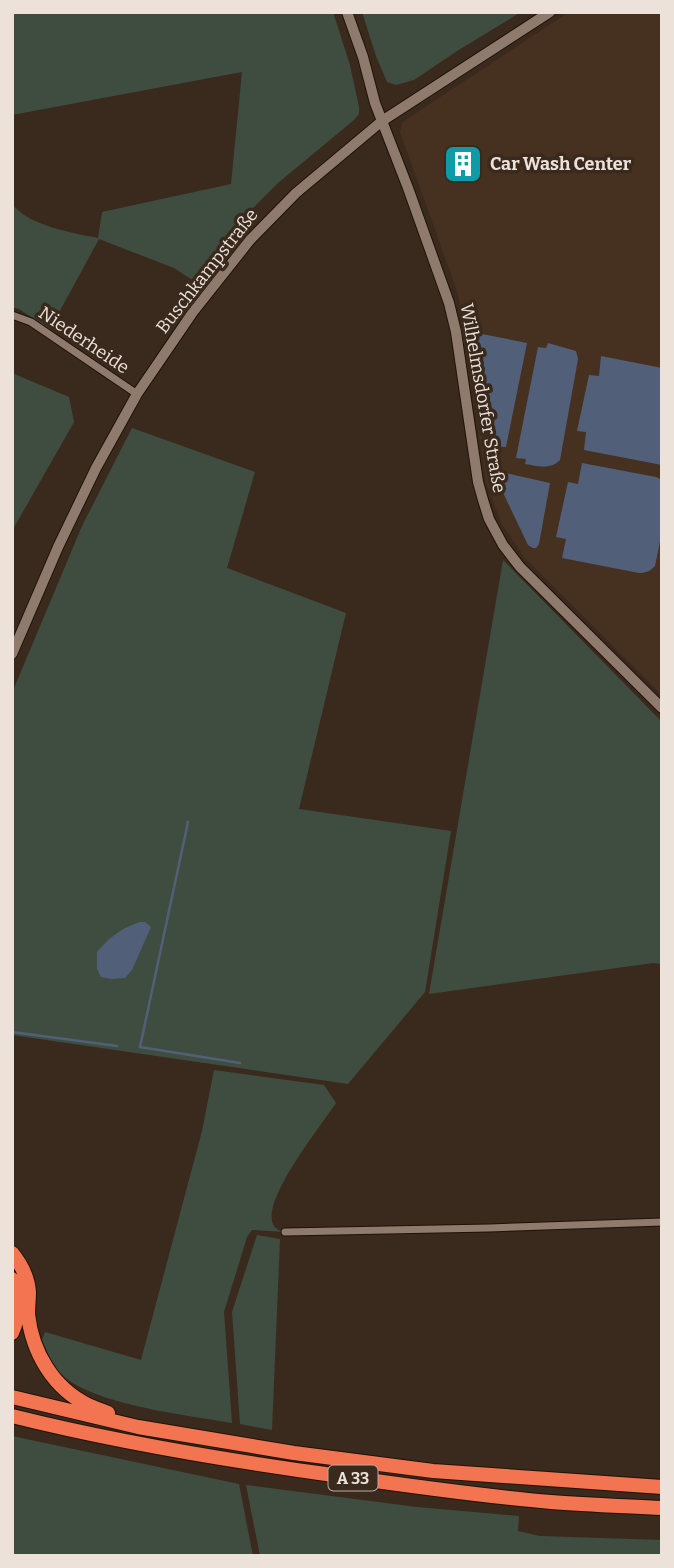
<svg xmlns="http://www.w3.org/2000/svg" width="674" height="1568" viewBox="0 0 674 1568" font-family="Bitter,serif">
  <rect width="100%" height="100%" fill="#3a2a1d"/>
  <!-- built -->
  <path fill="#463120" d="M 569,12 L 662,12 L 662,695 L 524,557 L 501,523 L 486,482 L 458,294 L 400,132 L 402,123 L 407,119 Z"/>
  <!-- green -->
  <path fill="#3f4d40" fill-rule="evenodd" d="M 12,12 L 333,12 L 350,65 L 359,107 L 359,114 L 354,120 L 278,183 L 249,212 L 197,283 L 174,268 L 99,239 L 50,329 L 19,309 L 12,307 L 12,204 C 29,226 73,233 98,238 L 102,212 L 231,184 L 242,72 L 12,115 Z
    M 362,12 L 521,12 L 457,51 L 414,80 L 396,85 L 387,82 L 376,56 Z
    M 12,373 L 69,397 L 74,422 L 12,531 Z
    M 132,428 L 255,472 L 227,568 L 346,613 L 299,809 L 451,831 L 425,992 L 348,1084 L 12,1035 L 12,693 L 82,526 ZM 150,927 L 143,944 L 111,979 L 102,977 L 97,969 Z
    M 503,560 L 662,722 L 662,964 L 653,963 L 429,994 Z
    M 214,1070 L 324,1085 L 336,1103 C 320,1127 267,1193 272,1221 C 273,1226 275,1227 278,1230 L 286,1232 L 252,1230 L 247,1237 L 224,1312 L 232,1423 C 187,1415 92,1405 60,1373 C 52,1364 47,1351 42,1340 L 45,1332 L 141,1360 L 202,1131 Z
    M 257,1235 L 280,1239 L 272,1430 L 240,1424 L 232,1312 Z
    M 12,1436 L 239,1484 L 253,1556 L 12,1556 Z
    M 246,1485 L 417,1507 L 519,1516 L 518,1531 L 540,1536 L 662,1540 L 662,1556 L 260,1556 Z"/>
  <!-- water -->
  <path fill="#516078" d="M 477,333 L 527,343 L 506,447 L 490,446 Z
    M 548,343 L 576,351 L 578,359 L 560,460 C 550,470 538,466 525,464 L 526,459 L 516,458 L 538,347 L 546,348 Z
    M 601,356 L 662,368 L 662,465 L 584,450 L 586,432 L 577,431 L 589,375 L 599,376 Z
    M 582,463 L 656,477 L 662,480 L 662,532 L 655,566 C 650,571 646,573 639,573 L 562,558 L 566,539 L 556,537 L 568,482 L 578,484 Z
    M 501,472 L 550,483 L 539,544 L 536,548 L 533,548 L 528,545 L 497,480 L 497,476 Z
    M 140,922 L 145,922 L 151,927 L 132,970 L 125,978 L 111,979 L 101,977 L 97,969 L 97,952 C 111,936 120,929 140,922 Z"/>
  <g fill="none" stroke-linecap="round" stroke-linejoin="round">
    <!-- stream -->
    <path stroke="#516078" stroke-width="2.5" d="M 188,822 L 140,1047 L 240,1063
      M 12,1032 L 117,1046"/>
    <defs>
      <path id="street" d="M 12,315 L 31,322 L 137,394
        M 285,1232 L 489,1228 L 662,1222"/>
      <path id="secondary" d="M 347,12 L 363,57 L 375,103 L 408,188 L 449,303 L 456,332 L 478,482 L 483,500 L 489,519 L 503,545 L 520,567 L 662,708
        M 12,654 L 58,547 L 96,468 L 137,394 L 193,312 L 250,240 L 296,193 L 382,121 L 550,12"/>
      <path id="highway" d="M 12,1253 C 21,1264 28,1278 29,1292 C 29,1299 28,1307 28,1314 C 32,1352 53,1388 88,1405 C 94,1408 101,1410 108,1413
        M 12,1279 C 20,1297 20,1315 12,1333
        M 12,1397 L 138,1427 L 294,1453 L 433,1471 L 662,1487
        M 12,1416 C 120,1443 230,1461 340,1476 C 410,1486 480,1496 551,1502 C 588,1505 625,1506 662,1508"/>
    </defs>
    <!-- street casing -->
    <use href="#street" stroke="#211206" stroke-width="9"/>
    <!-- secondary casing -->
    <use href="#secondary" stroke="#211206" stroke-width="12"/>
    <!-- highway casing -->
    <use href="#highway" stroke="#211206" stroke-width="16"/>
    <!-- street -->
    <use href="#street" stroke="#8f7b6d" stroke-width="7"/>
    <!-- secondary -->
    <use href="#secondary" stroke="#8f7b6d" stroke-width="10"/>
    <!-- highway -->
    <use href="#highway" stroke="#f37450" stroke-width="14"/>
  </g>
  <!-- icons -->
  <defs>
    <symbol id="building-square" viewBox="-11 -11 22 22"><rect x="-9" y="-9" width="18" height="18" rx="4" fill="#0f9aa8" stroke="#3a2a1d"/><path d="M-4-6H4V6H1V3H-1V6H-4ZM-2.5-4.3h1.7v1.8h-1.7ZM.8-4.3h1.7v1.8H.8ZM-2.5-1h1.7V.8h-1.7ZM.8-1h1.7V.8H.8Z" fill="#fff"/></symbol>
  </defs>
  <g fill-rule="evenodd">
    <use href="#building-square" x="441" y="142" width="44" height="44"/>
  </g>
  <g text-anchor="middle" stroke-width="7" stroke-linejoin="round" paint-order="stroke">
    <!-- shield labels -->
    <rect fill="#3a2a1d" stroke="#b7aba1" stroke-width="2" x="328.5" y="1465.5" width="49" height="25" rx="5"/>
    <g font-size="16" font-weight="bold" fill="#ede2da">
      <text x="353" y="1484">A 33</text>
    </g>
    <!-- poi labels -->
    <g font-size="18" font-weight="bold" fill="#ede2da" stroke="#3a2a1d" text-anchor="start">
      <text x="490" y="170">Car Wash Center</text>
    </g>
    <!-- street labels -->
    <g font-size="18" fill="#ede2da" stroke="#3a2a1d">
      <text transform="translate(207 271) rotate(-52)" y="6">Buschkampstraße</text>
      <text transform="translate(84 340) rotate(34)" y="6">Niederheide</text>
      <text transform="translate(483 398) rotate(80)" y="6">Wilhelmsdorfer Straße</text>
    </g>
  </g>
  <!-- border -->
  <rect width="674" height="1568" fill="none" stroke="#ede2da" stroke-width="28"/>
</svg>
